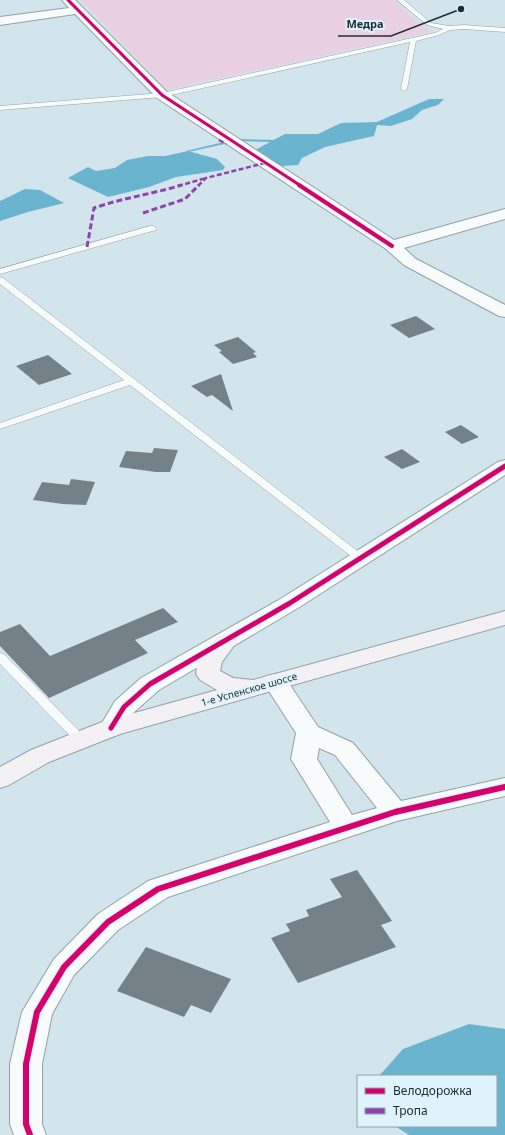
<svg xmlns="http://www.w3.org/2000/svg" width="505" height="1135" viewBox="0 0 505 1135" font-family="'Noto Sans',sans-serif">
  <rect width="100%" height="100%" fill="#d2e4ec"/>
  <!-- green -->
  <path fill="#ead0e3" d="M 80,0 L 394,0 L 415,20 L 431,32 L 167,90 Z"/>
  <!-- water -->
  <path fill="#6bb4cf" d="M 429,99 L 444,99 L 438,105 L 422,110 L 412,119 L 391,126 L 377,125 L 374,136 L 325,147 L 302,158 L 298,165 L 282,166 L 255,150 L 285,134 L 318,134 L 341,123 L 377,122 Z
    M 188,151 L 217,159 L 225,167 L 223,170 L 176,177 L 149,187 L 108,197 L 68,178 L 88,167 L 96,171 L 115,168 L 127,160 L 148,156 L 165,156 Z
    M 25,189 L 40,190 L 64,203 L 28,212 L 0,221 L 0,201 Z
    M 469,1024 L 505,1029 L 505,1135 L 409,1135 L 395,1126 L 496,1126 L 496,1076 L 379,1076 L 403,1049 Z"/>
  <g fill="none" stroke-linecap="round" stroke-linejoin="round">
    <!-- stream -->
    <path fill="#6bb4cf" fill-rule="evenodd" d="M 238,139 L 275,140 L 277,141 L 275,142 L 239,141 L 238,141 Z
      M 228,141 L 229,141 L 229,143 L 188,152 L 186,151 Z"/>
  </g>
  <!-- building -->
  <path fill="#748287" d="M 416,316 L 435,329 L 409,338 L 390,325 Z
    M 238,337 L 256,352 L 253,353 L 257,357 L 233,364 L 219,352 L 222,351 L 214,345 Z
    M 48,355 L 72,374 L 39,385 L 16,366 Z
    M 221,374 L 233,411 L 212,395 L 207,397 L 191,386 Z
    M 461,425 L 479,437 L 462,444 L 445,432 Z
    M 154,448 L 178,450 L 170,472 L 156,472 L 119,467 L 126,451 L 152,453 Z
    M 402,449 L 420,462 L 402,469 L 384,457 Z
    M 71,479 L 95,482 L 86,505 L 63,504 L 33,500 L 42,482 L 69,485 Z
    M 163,608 L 178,622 L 135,640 L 148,653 L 49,698 L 0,646 L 0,632 L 20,624 L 50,656 Z
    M 357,870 L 392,921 L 381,925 L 396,947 L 298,983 L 271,938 L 290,931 L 286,924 L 309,916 L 306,910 L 342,897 L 330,879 Z
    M 146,947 L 231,979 L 211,1013 L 191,1005 L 184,1017 L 117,991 Z"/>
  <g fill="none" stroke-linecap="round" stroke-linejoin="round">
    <defs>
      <path id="lane" d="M 397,0 L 404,0 L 431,23 L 449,26 L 464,25 L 505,28 L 505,32 L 464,29 L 450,30 L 439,35 L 416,41 L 407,89 L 404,91 L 401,89 L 410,42 L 162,97 L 0,110 L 0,106 L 162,93 L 435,33 L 443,29 L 427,25 Z
        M 150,226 L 153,226 L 157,228 L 156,230 L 0,274 L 0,269 Z
        M 0,277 L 3,278 L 364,556 L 365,558 L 364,560 L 356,560 L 130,385 L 0,429 L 0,423 L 124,380 L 0,284 Z
        M 0,653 L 4,654 L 85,737 L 87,740 L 85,743 L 81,744 L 77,743 L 0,664 Z"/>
      <path id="street" d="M 62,0 L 75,0 L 167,92 L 394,240 L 505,209 L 505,219 L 404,248 L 416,259 L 505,305 L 505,317 L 499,316 L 404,265 L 386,249 L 157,98 L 75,14 L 0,25 L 0,17 L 69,8 Z
        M 505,460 L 505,475 L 298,608 L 159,690 L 133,713 L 120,734 L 111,737 L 102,734 L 99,728 L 115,701 L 141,678 L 282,598 L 498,462 Z
        M 275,674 L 284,676 L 318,727 L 353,743 L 401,801 L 505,778 L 505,796 L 397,821 L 168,897 L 118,930 L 74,975 L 52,1014 L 42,1064 L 42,1124 L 46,1135 L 14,1135 L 10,1124 L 10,1064 L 22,1012 L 54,959 L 98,914 L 148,881 L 330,822 L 291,759 L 296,733 L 263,682 L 266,676 ZM 319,748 L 335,755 L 377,808 L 352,815 L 317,759 Z"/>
      <path id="secondary" d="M 505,611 L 505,625 L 120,734 L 49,762 L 9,785 L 0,788 L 0,767 L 31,750 L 102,722 L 217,690 L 200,680 L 196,674 L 198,661 L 218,635 L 226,633 L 234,635 L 238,640 L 222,662 L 220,671 L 233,678 L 253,680 Z"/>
    </defs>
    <!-- lane casing -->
    <use href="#lane" stroke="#93a1a7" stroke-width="1"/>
    <!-- street casing -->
    <use href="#street" stroke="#93a1a7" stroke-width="2"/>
    <!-- secondary casing -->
    <use href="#secondary" stroke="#93a1a7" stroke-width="2"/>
    <!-- lane -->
    <use href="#lane" fill="#f8fbfc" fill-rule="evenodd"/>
    <!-- street -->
    <use href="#street" fill="#f8fbfc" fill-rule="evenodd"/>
    <!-- secondary -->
    <use href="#secondary" fill="#f3f1f4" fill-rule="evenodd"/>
    <!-- quiet-far1 -->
    <path stroke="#8e44ad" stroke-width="2.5" stroke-dasharray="5 2.5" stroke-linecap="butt" d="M 219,140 L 226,144
      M 178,186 L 206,178
      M 198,186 L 206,178 L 265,163"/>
    <!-- quiet -->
    <path stroke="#8e44ad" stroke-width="3" stroke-dasharray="6 3" stroke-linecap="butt" d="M 143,213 L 185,199 L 199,185
      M 87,247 L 94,208 C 123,198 152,194 182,185"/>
    <defs>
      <path id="cycleway-far3" d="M 68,0 L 162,95 L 301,186"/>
      <path id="cycleway-far2" d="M 299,185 L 392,246"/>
      <path id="cycleway-far1" d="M 111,728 L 124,707 L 150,684 L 290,603 L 505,466"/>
      <path id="cycleway" d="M 30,1135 L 26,1124 L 26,1064 L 37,1012 L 64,967 L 108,922 L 158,889 L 395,812 L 505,787"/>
    </defs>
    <!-- cycleway-far3 casing -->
    <use href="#cycleway-far3" stroke="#dff3fb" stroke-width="4.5"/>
    <!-- cycleway-far2 casing -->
    <use href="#cycleway-far2" stroke="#dff3fb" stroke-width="6"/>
    <!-- cycleway-far1 casing -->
    <use href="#cycleway-far1" stroke="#dff3fb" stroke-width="8"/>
    <!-- cycleway casing -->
    <use href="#cycleway" stroke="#dff3fb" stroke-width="9"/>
    <!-- cycleway-far3 -->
    <use href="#cycleway-far3" stroke="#d6006c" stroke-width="3"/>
    <!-- cycleway-far2 -->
    <use href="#cycleway-far2" stroke="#d6006c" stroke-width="4"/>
    <!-- cycleway-far1 -->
    <use href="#cycleway-far1" stroke="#d6006c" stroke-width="5"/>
    <!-- cycleway -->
    <use href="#cycleway" stroke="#d6006c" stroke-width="6"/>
  </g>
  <g text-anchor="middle" stroke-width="4" stroke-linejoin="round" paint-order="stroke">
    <!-- street labels -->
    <g font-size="10" fill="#212e33" stroke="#dff3fb">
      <text transform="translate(249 689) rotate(-16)" y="4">1-е Успенское шоссе</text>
    </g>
  </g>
  <!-- callouts -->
  <path fill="none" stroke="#212e33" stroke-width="1.5" d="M461 9L391 36H338"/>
  <circle fill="#212e33" stroke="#dff3fb" stroke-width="1.5" cx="461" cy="9" r="4"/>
  <g font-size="11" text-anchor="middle" font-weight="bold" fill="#212e33" stroke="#dff3fb" stroke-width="4" stroke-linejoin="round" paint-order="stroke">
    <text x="365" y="28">Медра</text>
  </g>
  <!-- legend -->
  <rect x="357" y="1075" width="140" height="52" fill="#dff3fb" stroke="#93a4ab"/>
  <rect x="365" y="1088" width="20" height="6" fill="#d6006c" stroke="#93a4ab"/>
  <text x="393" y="1095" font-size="12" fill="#212e33">Велодорожка</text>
  <rect x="365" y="1108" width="20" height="6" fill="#8e44ad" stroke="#93a4ab"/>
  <text x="393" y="1115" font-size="12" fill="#212e33">Тропа</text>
</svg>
